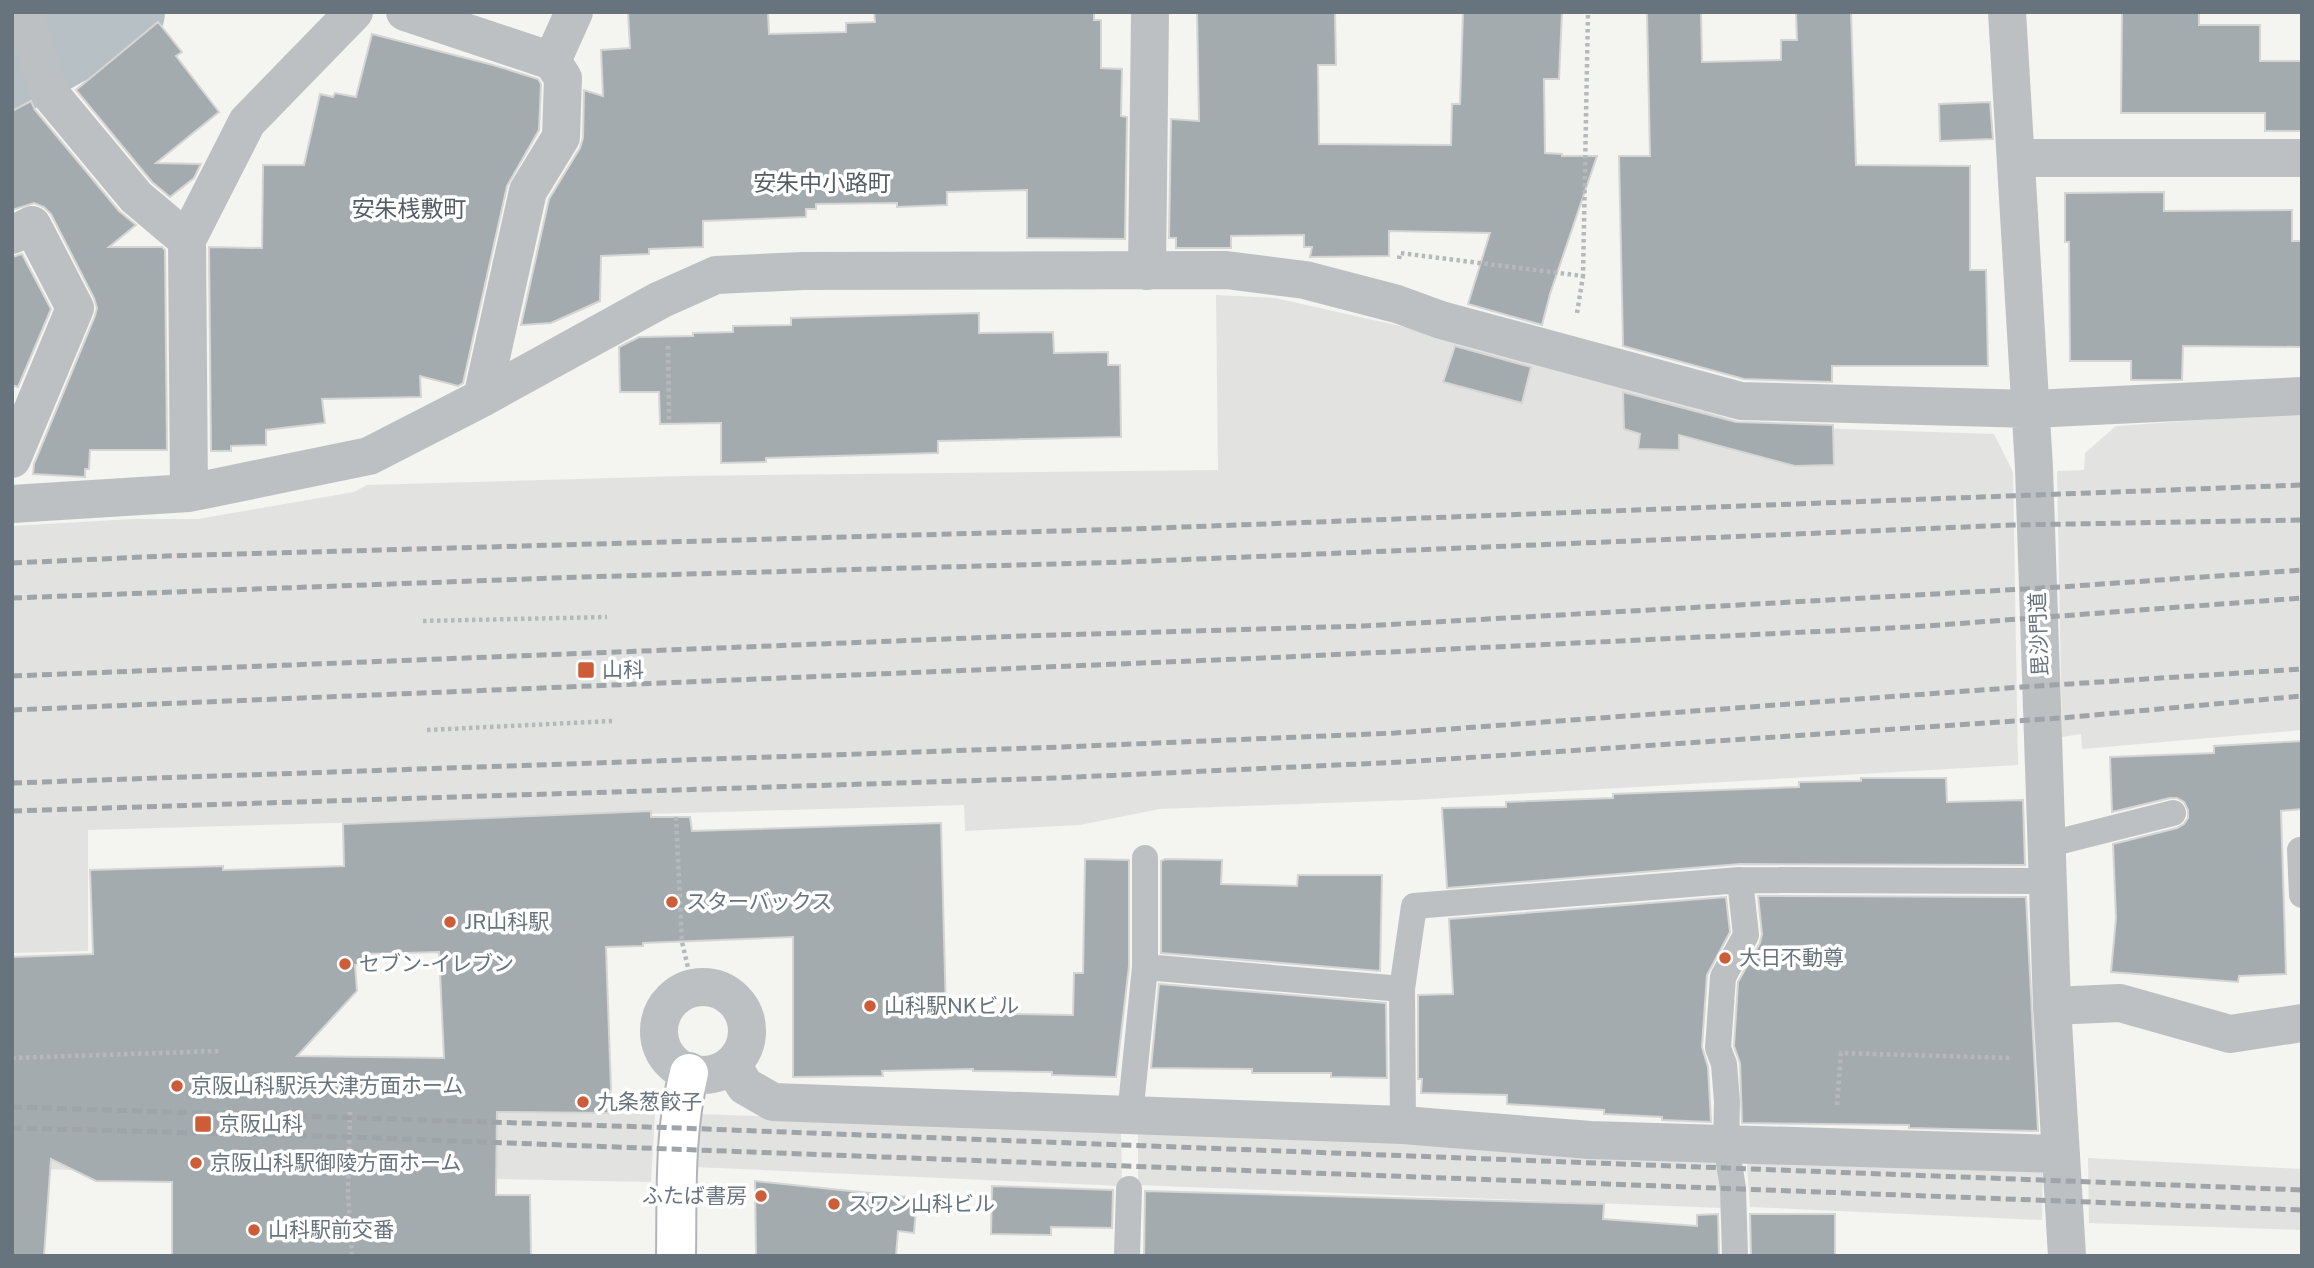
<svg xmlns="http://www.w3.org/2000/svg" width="2314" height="1268" viewBox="0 0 2314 1268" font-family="'Public Sans','Noto Sans JP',sans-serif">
  <rect width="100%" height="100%" fill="#f4f4f1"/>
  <!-- built -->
  <path fill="#e2e3e1" d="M 1216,295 L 1275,298 L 1485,345 L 1755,426 L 1994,434 L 2013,472 L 2018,765 L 1412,800 L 1160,809 L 1080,825 L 965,831 L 964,805 L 88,830 L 88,951 L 12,953 L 12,526 L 132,519 L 198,519 L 354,492 L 367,485 L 681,476 L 1218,470 Z
    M 2302,413 L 2302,730 L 2082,749 L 2081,734 L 2062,737 L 2057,471 L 2084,470 L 2085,453 L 2116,426 Z
    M 326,1055 L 344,1057 L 341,1093 L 385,1107 L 655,1114 L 651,1182 L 496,1179 L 202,1183 L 96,1181 L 73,1170 L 12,1168 L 326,1068 Z
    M 698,1114 L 1121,1128 L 1122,1186 L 694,1167 Z
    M 1138,1130 L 1717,1152 L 1722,1208 L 1138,1185 Z
    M 1746,1153 L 2043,1162 L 2042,1220 L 1750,1207 Z
    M 2088,1158 L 2302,1169 L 2302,1230 L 2089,1223 Z"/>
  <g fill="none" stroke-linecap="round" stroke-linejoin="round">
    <!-- river -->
    <path stroke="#b7c0c4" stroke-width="84" d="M 12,73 L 123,12"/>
  </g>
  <!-- building -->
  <path fill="#a4abaf" stroke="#d5d5d4" stroke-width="2" fill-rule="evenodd" d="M 628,12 L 768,12 L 769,34 L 846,32 L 846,23 L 875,22 L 874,12 L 1094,12 L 1094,20 L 1101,20 L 1101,68 L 1122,69 L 1121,116 L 1127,117 L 1125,239 L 1027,238 L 1027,190 L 947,192 L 947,205 L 897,207 L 897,203 L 816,204 L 816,209 L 806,209 L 806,217 L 703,221 L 703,247 L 649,249 L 649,254 L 601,256 L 600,301 L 551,323 L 521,325 L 549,199 L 580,148 L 583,138 L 584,90 L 603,96 L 601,50 L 630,48 Z
    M 1197,12 L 1335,12 L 1336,65 L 1318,65 L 1319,144 L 1451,145 L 1452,104 L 1460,104 L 1463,12 L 1562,12 L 1559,79 L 1544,79 L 1545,153 L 1562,154 L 1562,156 L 1597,156 L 1550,294 L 1542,325 L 1468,304 L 1490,233 L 1389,231 L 1389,256 L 1310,257 L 1312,247 L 1304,247 L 1304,235 L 1231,236 L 1231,248 L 1176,248 L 1176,238 L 1169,238 L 1171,119 L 1199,121 Z
    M 1647,12 L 1701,12 L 1702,62 L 1781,60 L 1781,40 L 1797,40 L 1796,12 L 1851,12 L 1856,165 L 1970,166 L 1970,270 L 1986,270 L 1988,366 L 1832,366 L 1832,382 L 1744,379 L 1623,346 L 1619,156 L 1650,156 Z
    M 2122,12 L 2199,12 L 2199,25 L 2260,25 L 2260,61 L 2302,61 L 2302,131 L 2265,131 L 2265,113 L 2121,113 Z
    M 158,22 L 182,52 L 176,56 L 219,112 L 156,163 L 201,164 L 194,178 L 170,197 L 152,182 L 76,90 Z
    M 372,34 L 493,65 L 538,79 L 541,84 L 539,130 L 507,186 L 463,383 L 458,386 L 420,376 L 421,397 L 322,399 L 325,423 L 266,430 L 266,445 L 231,446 L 231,451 L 211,451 L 209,247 L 262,248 L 263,165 L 304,165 L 320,94 L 333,97 L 335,93 L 356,97 Z
    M 31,101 L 35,110 L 119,211 L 136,225 L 109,247 L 162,247 L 165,250 L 167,450 L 90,450 L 89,469 L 85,469 L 85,477 L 33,474 L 34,464 L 95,316 L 97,308 L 94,298 L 51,214 L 44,207 L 34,203 L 12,210 L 12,111 Z
    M 1990,102 L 1993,139 L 1940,141 L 1939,104 Z
    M 2164,192 L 2164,211 L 2292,210 L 2292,241 L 2302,241 L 2302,347 L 2183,346 L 2182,380 L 2131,380 L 2131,361 L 2070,361 L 2069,242 L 2065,242 L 2065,193 Z
    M 22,254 L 51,309 L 18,387 L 12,385 L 12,257 Z
    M 979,313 L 979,333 L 1053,332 L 1054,353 L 1108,352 L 1108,365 L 1120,365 L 1121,437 L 938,441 L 938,453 L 766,458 L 766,462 L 721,463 L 721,423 L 660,424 L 659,392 L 620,392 L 619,347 L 639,337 L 693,336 L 693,333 L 733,332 L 733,326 L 791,325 L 791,318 Z
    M 1455,346 L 1531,367 L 1522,403 L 1443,382 Z
    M 1623,392 L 1736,422 L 1833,425 L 1834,465 L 1795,466 L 1679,435 L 1679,450 L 1638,449 L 1640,434 L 1624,429 Z
    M 2302,741 L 2302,809 L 2281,811 L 2286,974 L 2239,976 L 2238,982 L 2111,972 L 2116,918 L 2113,844 L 2177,828 L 2184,824 L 2188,818 L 2188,810 L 2184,802 L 2177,798 L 2170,798 L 2112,812 L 2110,757 L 2214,753 L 2214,746 Z
    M 1861,778 L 1946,778 L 1947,802 L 2023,800 L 2025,865 L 1740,864 L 1447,888 L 1442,808 L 1506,807 L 1506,802 L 1613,798 L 1613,794 L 1799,787 L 1799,782 L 1861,781 Z
    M 651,811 L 651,817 L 690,817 L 692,831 L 941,823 L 946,1013 L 1073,1015 L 1074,973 L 1083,973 L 1085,859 L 1129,860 L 1129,966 L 1116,1077 L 1052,1075 L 1052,1072 L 973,1071 L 973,1069 L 882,1071 L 883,1076 L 793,1077 L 793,937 L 643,943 L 643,946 L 606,947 L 611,1089 L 608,1113 L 497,1112 L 496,1195 L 530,1195 L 531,1256 L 172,1256 L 172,1182 L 96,1181 L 51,1159 L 44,1256 L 12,1256 L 12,957 L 93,954 L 90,870 L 223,866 L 223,870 L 344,866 L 343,824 ZM 439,952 L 444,1058 L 297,1056 L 357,991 L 355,965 L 365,964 L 366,954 Z
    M 1165,859 L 1222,860 L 1221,884 L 1297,886 L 1298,875 L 1382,875 L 1380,971 L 1161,953 L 1161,861 Z
    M 1758,896 L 2026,897 L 2038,1131 L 1909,1128 L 1909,1125 L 1742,1123 L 1740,1063 L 1734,1046 L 1738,982 L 1760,943 L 1762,934 Z
    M 1726,897 L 1730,932 L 1707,975 L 1702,1047 L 1708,1067 L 1711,1122 L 1662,1120 L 1662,1117 L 1604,1114 L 1604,1110 L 1507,1104 L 1507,1095 L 1421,1093 L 1422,1079 L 1418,1079 L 1418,995 L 1453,994 L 1449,919 Z
    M 1159,984 L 1386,1003 L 1387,1078 L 1331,1077 L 1331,1073 L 1252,1073 L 1252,1069 L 1151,1068 Z
    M 755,1181 L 917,1198 L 914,1233 L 898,1231 L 896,1256 L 756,1256 Z
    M 992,1186 L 1113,1190 L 1112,1228 L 1051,1227 L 1051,1235 L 991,1234 Z
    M 1145,1191 L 1604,1204 L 1603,1219 L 1697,1226 L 1697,1215 L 1718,1214 L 1719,1256 L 1144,1256 Z
    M 1750,1214 L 1835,1214 L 1835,1256 L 1751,1256 Z"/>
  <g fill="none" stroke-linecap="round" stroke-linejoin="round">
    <defs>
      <path id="secondary" d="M 676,1256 C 677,1195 674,1133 689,1073"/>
    </defs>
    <!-- secondary casing -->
    <use href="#secondary" stroke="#b1b5b9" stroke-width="42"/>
    <!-- path -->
    <path stroke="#b6b9bb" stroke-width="4.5" stroke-dasharray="3.5 3.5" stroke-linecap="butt" d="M 1399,259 L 1400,253 L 1583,276 L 1588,12
      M 1577,313 L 1583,276
      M 668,346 L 669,421
      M 423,621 L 607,617
      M 427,730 L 612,721
      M 676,817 L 682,942 L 693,989
      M 12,1058 L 219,1051
      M 1837,1105 L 1841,1053 L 2011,1058
      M 350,1112 L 348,1194 L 352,1256"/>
    <!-- service -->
    <path stroke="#bcc0c2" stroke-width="26" d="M 2046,845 L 2173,813
      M 2300,850 L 2302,895
      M 1740,880 L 2047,881
      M 1145,967 L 1402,989
      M 1130,1116 L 1145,967 L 1145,858
      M 1403,1125 L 1402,989 L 1414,906 L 1740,880 L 1746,935 L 1723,977 L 1718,1048 L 1724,1064 L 1727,1102 L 1726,1145 L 1733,1188 L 1735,1256
      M 1127,1256 L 1129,1189"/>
    <!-- minor -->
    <path stroke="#bcc0c2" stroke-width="38" d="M 28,12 L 28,29 L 52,96 L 136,197 L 187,240
      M 405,12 L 552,61 L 563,78 L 561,137 L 528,191 L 482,398
      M 2007,12 L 2034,468 L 2052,1006 L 2067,1256
      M 552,61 L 574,12
      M 2016,158 L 2302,158
      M 12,235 L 32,225 L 75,308 L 12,459
      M 1147,271 L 1150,12
      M 189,493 L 187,240 L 247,122 L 354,12
      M 12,504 L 189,493 L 369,456 L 482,398 L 660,300 L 716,275 L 803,271 L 1226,270 L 1305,280 L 1397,304 L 1441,320 L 1741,401 L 2031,409 L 2302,396
      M659 1031a44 44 0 1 1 88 0a44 44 0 1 1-88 0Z
      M 2052,1006 L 2120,1003 L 2230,1034 L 2302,1023
      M 732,1065 L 745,1086 L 773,1102 L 1403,1125 L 1590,1140 L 2061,1154"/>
    <!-- secondary -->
    <use href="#secondary" stroke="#fff" stroke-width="38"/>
    <!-- rail -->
    <path stroke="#9ea4a8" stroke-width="5" stroke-dasharray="10 5" stroke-linecap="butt" d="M 12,563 L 166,556 L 1130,529 L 2302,485
      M 12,598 L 581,577 L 1127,562 L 2012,525 L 2302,520
      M 12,676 L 1021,636 L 1363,626 L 2060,587 L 2302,570
      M 12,710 L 1263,658 L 1912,627 L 2302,598
      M 12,783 L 1062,747 L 1395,733 L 2022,687 L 2302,669
      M 12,811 L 1055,778 L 1403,762 L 2061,718 L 2302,696
      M 12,1107 L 679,1128 L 2302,1190
      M 12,1128 L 349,1137 L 2302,1210"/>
  </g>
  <!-- markers -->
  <g fill="#cd5c38" stroke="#fff" stroke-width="2.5">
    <rect x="577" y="661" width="18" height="18" rx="3.5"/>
    <circle cx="672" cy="902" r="7"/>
    <circle cx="450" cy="922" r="7"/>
    <circle cx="1725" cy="958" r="7"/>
    <circle cx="345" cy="964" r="7"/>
    <circle cx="870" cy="1006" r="7"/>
    <circle cx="177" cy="1086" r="7"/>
    <circle cx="583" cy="1102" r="7"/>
    <rect x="194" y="1115" width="18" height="18" rx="3.5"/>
    <circle cx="196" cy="1163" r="7"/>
    <circle cx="761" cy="1196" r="7"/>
    <circle cx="834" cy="1204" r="7"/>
    <circle cx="254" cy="1230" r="7"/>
  </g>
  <g text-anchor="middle" stroke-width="7" stroke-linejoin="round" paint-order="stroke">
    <!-- street labels -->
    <g font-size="21" fill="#67747e" stroke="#fff">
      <text transform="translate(2039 634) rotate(-92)" y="7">毘沙門道</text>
    </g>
    <!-- poi labels -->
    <g font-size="21" fill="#67747e" stroke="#fff" text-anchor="start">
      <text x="602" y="677">山科</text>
      <text x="686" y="909">スターバックス</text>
      <text x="464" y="929">JR山科駅</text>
      <text x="1739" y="965">大日不動尊</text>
      <text x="359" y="971">セブン-イレブン</text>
      <text x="884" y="1013">山科駅NKビル</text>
      <text x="191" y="1093">京阪山科駅浜大津方面ホーム</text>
      <text x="597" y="1109">九条葱餃子</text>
      <text x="219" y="1131">京阪山科</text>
      <text x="210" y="1170">京阪山科駅御陵方面ホーム</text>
      <text x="747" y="1203" text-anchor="end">ふたば書房</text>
      <text x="848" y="1211">スワン山科ビル</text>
      <text x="268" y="1237">山科駅前交番</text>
    </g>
    <!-- neighbourhood labels -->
    <g font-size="23" fill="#545d64" stroke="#fff">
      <text x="822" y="191">安朱中小路町</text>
      <text x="409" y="217">安朱桟敷町</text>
    </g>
  </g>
  <!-- border -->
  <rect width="2314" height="1268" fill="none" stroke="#67747e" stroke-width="28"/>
</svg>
